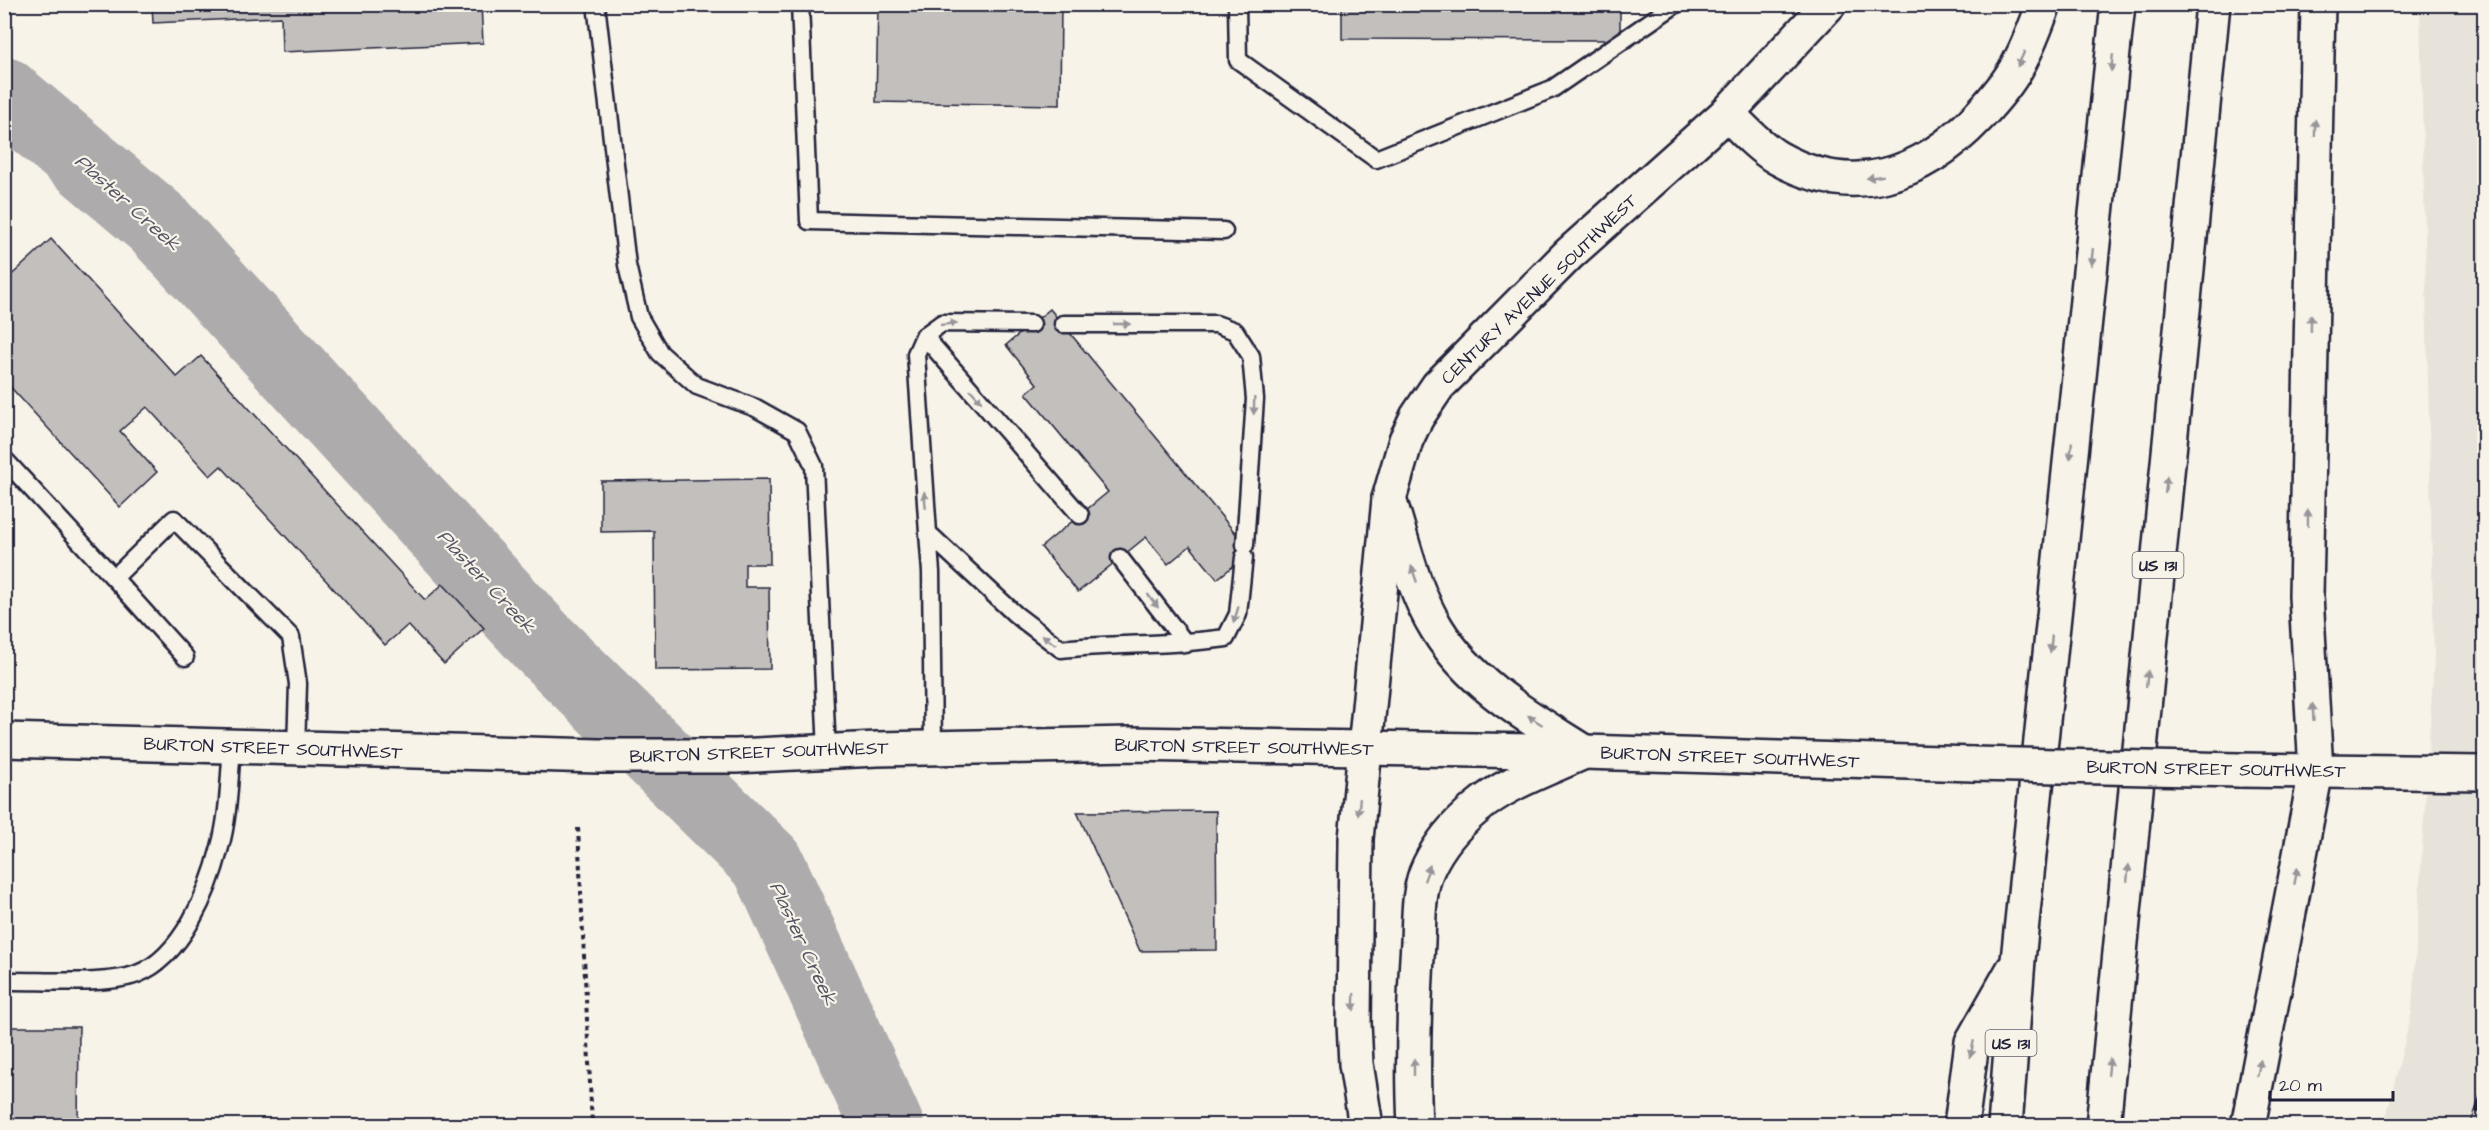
<svg xmlns="http://www.w3.org/2000/svg" width="2489" height="1130" viewBox="0 0 2489 1130" font-family="'Architects Daughter',sans-serif">
  <rect width="100%" height="100%" fill="#f7f3e8"/>
  <filter id="ink" filterUnits="userSpaceOnUse"><feTurbulence type="fractalNoise" baseFrequency=".0167" numOctaves="2"/><feDisplacementMap in="SourceGraphic" scale="12" xChannelSelector="R" yChannelSelector="G"/><feConvolveMatrix kernelMatrix="1 2 1 2 8 2 1 2 1" color-interpolation-filters="sRGB"/></filter>
  <g filter="url(#ink)">
    <!-- built -->
    <path fill="#e7e3db" d="M 2420,5 L 2484,5 L 2484,1125 L 2384,1126 L 2412,1011 L 2434,659 Z"/>
    <g fill="none" stroke-linecap="round" stroke-linejoin="round">
      <!-- river -->
      <path stroke="#aeabad" stroke-width="74" d="M 4,94 L 157,223 L 542,642 L 768,864 L 887,1126"/>
    </g>
    <!-- building -->
    <path fill="#c2bfbd" stroke="#22223b" stroke-width="1.5" d="M 152,4 L 481,4 L 483,43 L 282,52 L 281,17 L 153,23 Z
      M 878,4 L 1061,4 L 1060,105 L 876,102 Z
      M 1342,4 L 1620,4 L 1620,40 L 1342,39 Z
      M 51,239 L 177,377 L 201,356 L 425,600 L 443,584 L 484,628 L 444,664 L 408,625 L 385,645 L 221,466 L 210,476 L 147,407 L 120,431 L 157,472 L 120,507 L 4,380 L 4,282 Z
      M 1050,309 L 1251,552 L 1217,579 L 1190,546 L 1168,564 L 1146,537 L 1078,592 L 1041,547 L 1108,492 L 1026,393 L 1037,384 L 1006,345 Z
      M 769,479 L 770,564 L 745,564 L 745,587 L 769,587 L 770,669 L 655,670 L 654,531 L 601,532 L 601,481 Z
      M 1216,811 L 1217,950 L 1140,951 L 1077,812 Z
      M 4,1027 L 79,1027 L 78,1126 L 4,1126 Z"/>
    <g fill="none" stroke-linecap="round" stroke-linejoin="round">
      <defs>
        <path id="lane" d="M 596,4 L 627,265 L 639,317 L 660,353 L 697,386 L 756,408 L 797,431 L 814,466 L 827,752
          M 800,4 L 809,221 L 1224,231
          M 1237,4 L 1238,60 L 1376,159 L 1552,89 L 1676,4
          M 1032,324 L 942,323 L 924,336 L 916,354 L 928,533 L 1015,614 L 1061,649 C 1116,643 1171,646 1226,638 L 1238,614 L 1244,557
          M 1063,324 L 1216,324 L 1235,331 L 1251,356 L 1255,399 L 1245,545
          M 924,336 L 1080,515
          M 4,459 L 114,578 L 174,519 L 291,637 L 298,684 L 296,749
          M 928,533 L 931,572 L 933,748
          M 1120,558 L 1186,644
          M 114,578 L 185,657
          M 4,981 C 40,980 106,986 137,974 C 182,957 209,891 220,847 C 229,815 229,780 232,747"/>
        <path id="street" d="M 1389,499 C 1403,542 1413,591 1437,629 C 1472,686 1529,717 1584,752"/>
        <path id="secondary" d="M 4,740 L 599,756 L 736,756 L 877,749 L 1130,744 L 1584,752 L 1973,764
          M 1365,749 L 1389,499 L 1406,440 L 1417,417 L 1438,386 L 1569,254 L 1727,113 L 1829,4
          M 2239,770 L 2484,773"/>
        <path id="highway" d="M 1727,113 C 1742,128 1759,147 1778,158 C 1853,200 1922,176 1978,117 C 1992,102 2007,85 2017,67 C 2028,47 2036,26 2044,4
          M 1365,749 L 1356,839 L 1354,1023 L 1356,1064 L 1366,1126
          M 1415,1126 C 1412,1065 1414,1003 1418,942 C 1419,918 1418,888 1429,866 C 1439,845 1457,824 1475,809 C 1505,783 1547,769 1584,752
          M 1961,1126 L 1972,1042 L 2013,970
          M 2005,1126 L 2018,960 L 2118,4
          M 2103,1126 L 2213,4
          M 2248,1126 L 2316,771 L 2306,596 L 2318,4"/>
      </defs>
      <!-- lane casing -->
      <use href="#lane" stroke="#22223b" stroke-width="21"/>
      <!-- street casing -->
      <use href="#street" stroke="#22223b" stroke-width="38"/>
      <!-- secondary casing -->
      <use href="#secondary" stroke="#22223b" stroke-width="38"/>
      <!-- highway casing -->
      <use href="#highway" stroke="#22223b" stroke-width="38"/>
      <!-- path -->
      <path stroke="#22223b" stroke-width="4" stroke-dasharray="4.5 4.5" stroke-linecap="butt" d="M 578,828 L 592,1126"/>
      <!-- lane -->
      <use href="#lane" stroke="#f7f3e8" stroke-width="16"/>
      <!-- street -->
      <use href="#street" stroke="#f7f3e8" stroke-width="33"/>
      <!-- secondary -->
      <use href="#secondary" stroke="#f7f3e8" stroke-width="33"/>
      <!-- highway -->
      <use href="#highway" stroke="#f7f3e8" stroke-width="33"/>
      <defs>
        <path id="rail" d="M 2473,1126 L 2484,1093"/>
      </defs>
      <!-- rail casing -->
      <use href="#rail" stroke="#22223b" stroke-width="7"/>
      <!-- rail -->
      <use href="#rail" stroke="#f7f3e8" stroke-width="4.5" stroke-dasharray="14" stroke-linecap="butt"/>
      <defs>
        <path id="secondary-bridge" d="M 1973,764 L 2239,770"/>
      </defs>
      <!-- secondary-bridge casing -->
      <use href="#secondary-bridge" stroke="#22223b" stroke-width="38" stroke-linecap="butt"/>
      <!-- secondary-bridge -->
      <use href="#secondary-bridge" stroke="#f7f3e8" stroke-width="33"/>
    </g>
    <!-- one-way arrows -->
    <defs><path id="oneway-solid" d="M-6-.8H1V-3.2L6.5 0L1 3.2V.8H-6Z" transform="scale(1.5)"/></defs>
    <g fill="#97959a">
      <use href="#oneway-solid" transform="translate(2021 59) rotate(115)"/>
      <use href="#oneway-solid" transform="translate(2112 63) rotate(96)"/>
      <use href="#oneway-solid" transform="translate(2315 128) rotate(-89)"/>
      <use href="#oneway-solid" transform="translate(1875 177) rotate(171)"/>
      <use href="#oneway-solid" transform="translate(2092 257) rotate(96)"/>
      <use href="#oneway-solid" transform="translate(2311 323) rotate(-89)"/>
      <use href="#oneway-solid" transform="translate(949 324) rotate(-6)"/>
      <use href="#oneway-solid" transform="translate(1122 324)"/>
      <use href="#oneway-solid" transform="translate(976 396) rotate(49)"/>
      <use href="#oneway-solid" transform="translate(1254 406) rotate(92)"/>
      <use href="#oneway-solid" transform="translate(2071 451) rotate(96)"/>
      <use href="#oneway-solid" transform="translate(2166 485) rotate(-84)"/>
      <use href="#oneway-solid" transform="translate(925 500) rotate(-95)"/>
      <use href="#oneway-solid" transform="translate(2308 518) rotate(-89)"/>
      <use href="#oneway-solid" transform="translate(1414 574) rotate(-109)"/>
      <use href="#oneway-solid" transform="translate(1153 601) rotate(52)"/>
      <use href="#oneway-solid" transform="translate(1236 615) rotate(107)"/>
      <use href="#oneway-solid" transform="translate(1049 640) rotate(-143)"/>
      <use href="#oneway-solid" transform="translate(2051 644) rotate(96)"/>
      <use href="#oneway-solid" transform="translate(2147 679) rotate(-84)"/>
      <use href="#oneway-solid" transform="translate(2313 712) rotate(-93)"/>
      <use href="#oneway-solid" transform="translate(1535 720) rotate(-147)"/>
      <use href="#oneway-solid" transform="translate(1359 807) rotate(96)"/>
      <use href="#oneway-solid" transform="translate(1427 873) rotate(-70)"/>
      <use href="#oneway-solid" transform="translate(2128 873) rotate(-84)"/>
      <use href="#oneway-solid" transform="translate(2296 876) rotate(-79)"/>
      <use href="#oneway-solid" transform="translate(1354 1002) rotate(91)"/>
      <use href="#oneway-solid" transform="translate(1972 1049) rotate(102)"/>
      <use href="#oneway-solid" transform="translate(1414 1067) rotate(-90)"/>
      <use href="#oneway-solid" transform="translate(2109 1067) rotate(-84)"/>
      <use href="#oneway-solid" transform="translate(2259 1068) rotate(-79)"/>
    </g>
  </g>
  <g text-anchor="middle" stroke-width="4.5" stroke-linejoin="round" paint-order="stroke">
    <!-- shield labels -->
    <g fill="#f7f3e8" stroke="#62616f" stroke-width="1.5">
      <rect x="2132.5" y="552" width="51" height="26" rx="4.5"/>
      <rect x="1985.5" y="1030" width="51" height="26" rx="4.5"/>
    </g>
    <g font-size="16" font-weight="bold" fill="#22223b">
      <text x="2158" y="571">US 131</text>
      <text x="2011" y="1049">US 131</text>
    </g>
    <!-- street labels -->
    <g font-size="18" fill="#22223b" stroke="#f7f3e8">
      <text transform="translate(1539 289) rotate(-44)" y="6">CENTURY AVENUE SOUTHWEST</text>
      <text transform="translate(1244 747) rotate(1)" y="6">BURTON STREET SOUTHWEST</text>
      <text transform="translate(273 748) rotate(2)" y="6">BURTON STREET SOUTHWEST</text>
      <text transform="translate(759 752) rotate(-2)" y="6">BURTON STREET SOUTHWEST</text>
      <text transform="translate(1730 757) rotate(2)" y="6">BURTON STREET SOUTHWEST</text>
      <text transform="translate(2216 769) rotate(1)" y="6">BURTON STREET SOUTHWEST</text>
    </g>
    <!-- water labels -->
    <g font-size="20" font-style="italic" fill="#535263" stroke="#f7f3e8">
      <text transform="translate(128 202) rotate(42)" y="7">Plaster Creek</text>
      <text transform="translate(487 581) rotate(47)" y="7">Plaster Creek</text>
      <text transform="translate(804 943) rotate(65)" y="7">Plaster Creek</text>
    </g>
  </g>
  <!-- margin -->
  <rect width="2489" height="1130" fill="none" stroke="#f7f3e8" stroke-width="24"/>
  <rect x="12" y="12" width="2465" height="1106" fill="none" stroke="#22223b" stroke-width="2" filter="url(#ink)"/>
  <!-- scale -->
  <path d="M2270 1091v9h123v-9" fill="none" stroke="#22223b" stroke-width="3"/>
  <text x="2279" y="1091" font-size="18" fill="#22223b" stroke="#f7f3e8" stroke-width="4.5" paint-order="stroke">20 m</text>
</svg>
